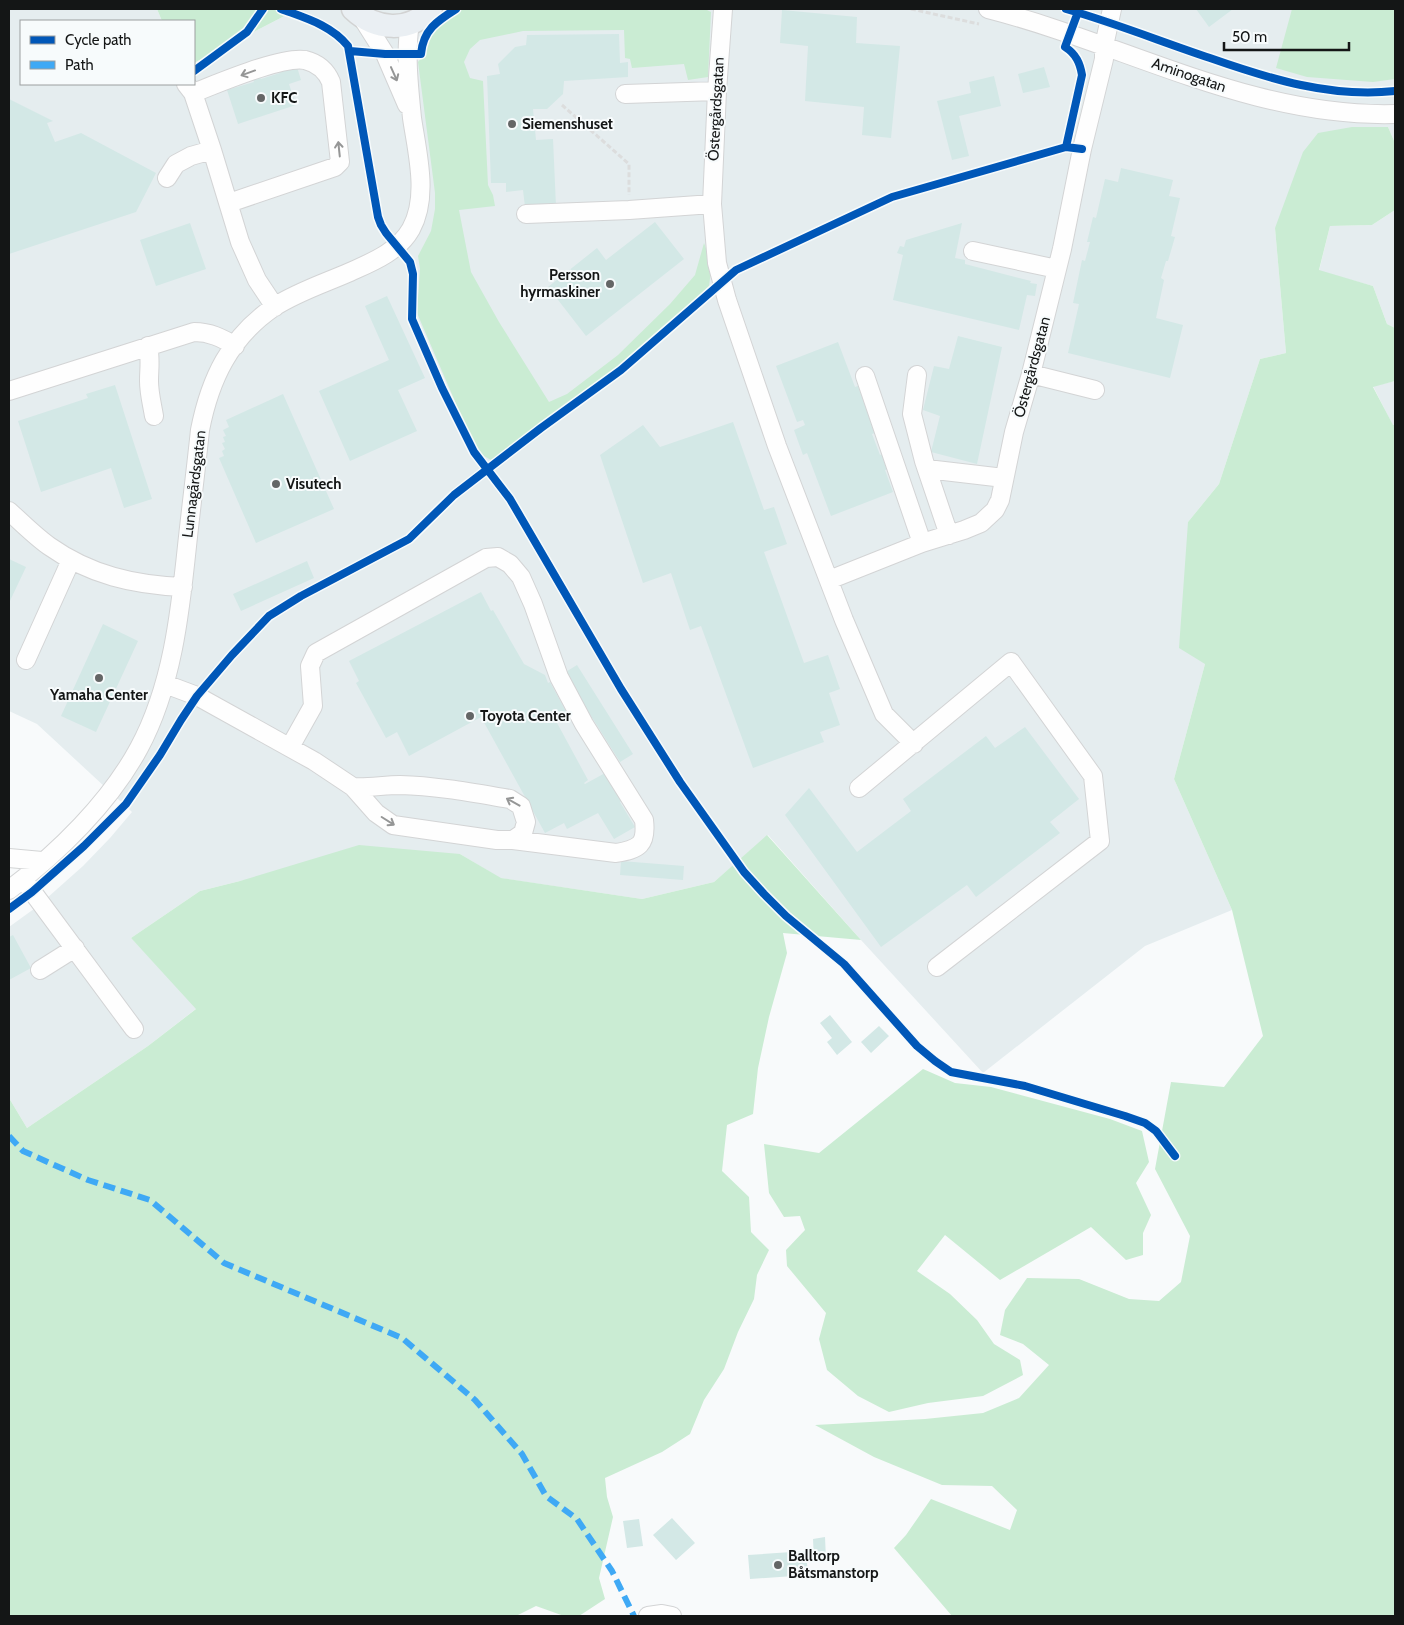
<svg xmlns="http://www.w3.org/2000/svg" width="1404" height="1625" viewBox="0 0 1404 1625" font-family="Cabin,sans-serif">
  <rect width="100%" height="100%" fill="#f8fafb"/>
  <!-- built -->
  <path fill="#e5edef" d="M 9,9 L 157,9 L 162,21 L 21,21 L 21,84 L 194,84 L 194,63 L 298,9 L 1395,9 L 1395,143 L 1388,127 L 1275,228 L 1286,353 L 1260,359 L 1219,484 L 1188,522 L 1205,664 L 1174,779 L 1232,910 L 1145,946 L 983,1073 L 861,940 L 768,835 L 714,882 L 642,899 L 500,878 L 460,854 L 240,881 L 200,891 L 131,938 L 197,1008 L 148,1046 L 27,1128 L 9,1098 L 9,927 L 38,906 L 83,866 L 110,838 L 132,812 L 37,724 L 9,711 Z
    M 1395,210 L 1395,328 L 1387,324 L 1373,286 L 1319,271 L 1330,226 L 1372,225 Z
    M 1395,381 L 1395,425 L 1393,426 L 1373,386 Z"/>
  <!-- green -->
  <path fill="#caecd3" d="M 157,9 L 298,9 L 194,63 L 194,21 L 162,21 Z
    M 463,9 L 705,9 L 711,12 L 708,77 L 688,80 L 684,64 L 632,68 L 630,59 L 625,58 L 624,30 L 523,31 L 480,40 L 470,49 L 464,62 L 470,78 L 483,81 L 488,185 L 493,195 L 495,206 L 459,210 L 471,272 L 499,322 L 549,402 L 567,394 L 618,355 L 670,304 L 695,275 L 704,243 L 712,264 L 709,286 L 669,325 L 605,378 L 500,456 L 491,460 L 484,456 L 475,444 L 457,406 L 417,313 L 420,269 L 418,256 L 431,231 L 435,209 L 435,193 L 418,62 C 424,56 423,50 425,43 C 431,26 447,17 463,9 Z
    M 1292,9 L 1395,9 L 1395,79 L 1373,82 L 1307,77 L 1276,68 Z
    M 1352,127 L 1388,127 L 1395,143 L 1395,210 L 1372,225 L 1330,226 L 1319,270 L 1373,286 L 1387,324 L 1395,328 L 1395,381 L 1373,387 L 1393,425 L 1395,425 L 1395,1616 L 952,1616 L 894,1548 L 906,1535 L 931,1499 L 1010,1530 L 1017,1510 L 992,1486 L 942,1485 L 874,1457 L 815,1425 L 925,1419 L 983,1413 L 1019,1398 L 1049,1365 L 1023,1344 L 1000,1335 L 1005,1310 L 1027,1278 L 1079,1279 L 1129,1299 L 1159,1301 L 1181,1282 L 1190,1236 L 1155,1169 L 1171,1082 L 1224,1087 L 1263,1036 L 1232,910 L 1174,779 L 1205,664 L 1179,648 L 1188,522 L 1219,484 L 1260,359 L 1286,353 L 1275,228 L 1303,152 L 1318,133 Z
    M 767,835 L 861,940 L 783,933 L 787,953 L 769,1017 L 758,1068 L 753,1114 L 727,1125 L 722,1171 L 749,1197 L 751,1232 L 769,1250 L 757,1275 L 754,1299 L 738,1332 L 724,1369 L 704,1400 L 690,1434 L 662,1452 L 605,1478 L 607,1497 L 613,1517 L 599,1578 L 605,1599 L 579,1616 L 564,1616 L 536,1606 L 516,1616 L 9,1616 L 9,1098 L 27,1128 L 148,1046 L 196,1009 L 131,938 L 200,891 L 240,881 L 359,845 L 460,854 L 501,878 L 642,899 L 714,882 Z
    M 923,1069 L 955,1083 L 991,1087 L 1110,1119 L 1142,1131 L 1149,1162 L 1136,1183 L 1151,1215 L 1143,1233 L 1143,1255 L 1126,1260 L 1091,1227 L 1000,1280 L 945,1235 L 917,1271 L 950,1294 L 977,1320 L 994,1344 L 1020,1360 L 1023,1375 L 983,1396 L 928,1403 L 889,1412 L 858,1396 L 827,1370 L 819,1339 L 826,1313 L 787,1266 L 786,1250 L 805,1230 L 800,1216 L 784,1217 L 769,1193 L 764,1144 L 819,1153 Z"/>
  <!-- building -->
  <path fill="#d3e8e6" d="M 1196,9 L 1233,9 L 1209,27 Z
    M 782,10 L 857,17 L 856,43 L 900,46 L 891,138 L 862,135 L 864,107 L 805,101 L 808,46 L 780,43 Z
    M 619,34 L 620,63 L 628,62 L 628,77 L 564,81 L 563,94 L 547,109 L 533,109 L 536,140 L 553,139 L 556,206 L 525,207 L 523,190 L 506,192 L 506,183 L 491,183 L 487,76 L 500,74 L 498,64 L 515,47 L 526,45 L 527,35 Z
    M 297,67 L 301,80 L 289,84 L 296,105 L 238,124 L 227,90 L 254,82 L 253,79 L 260,77 L 261,79 L 280,73 L 279,70 L 285,68 L 286,71 Z
    M 1044,67 L 1050,87 L 1023,93 L 1018,74 Z
    M 994,76 L 1001,106 L 959,116 L 969,156 L 952,160 L 937,101 L 971,93 L 969,82 Z
    M 9,99 L 53,121 L 47,123 L 55,142 L 81,133 L 156,173 L 136,212 L 9,254 Z
    M 1121,168 L 1173,180 L 1169,196 L 1180,198 L 1171,236 L 1175,237 L 1168,261 L 1166,261 L 1161,278 L 1164,280 L 1156,318 L 1183,325 L 1170,378 L 1068,353 L 1079,304 L 1073,303 L 1082,260 L 1085,261 L 1090,242 L 1087,242 L 1093,217 L 1096,218 L 1105,179 L 1118,182 Z
    M 655,222 L 684,259 L 586,336 L 548,287 L 597,248 L 606,260 Z
    M 190,223 L 206,269 L 156,286 L 140,240 Z
    M 962,223 L 955,258 L 965,260 L 965,264 L 1031,281 L 1030,283 L 1037,284 L 1035,296 L 1027,295 L 1019,330 L 893,300 L 903,255 L 897,253 L 900,246 L 904,247 L 906,240 Z
    M 387,296 L 425,378 L 398,390 L 417,431 L 350,461 L 319,391 L 389,360 L 365,306 Z
    M 958,336 L 1002,347 L 977,464 L 931,452 L 940,416 L 923,410 L 934,366 L 949,369 Z
    M 838,342 L 855,387 L 858,386 L 875,433 L 872,434 L 880,455 L 882,454 L 888,469 L 885,470 L 893,492 L 831,516 L 807,453 L 803,455 L 794,430 L 805,425 L 803,420 L 797,422 L 776,366 Z
    M 115,385 L 152,499 L 124,508 L 111,468 L 41,492 L 18,421 L 88,398 L 86,394 Z
    M 283,394 L 334,509 L 256,543 L 219,458 L 224,456 L 222,451 L 225,449 L 222,443 L 225,442 L 223,437 L 226,436 L 223,430 L 229,427 L 226,420 Z
    M 733,422 L 764,510 L 774,507 L 787,544 L 764,552 L 804,663 L 828,655 L 840,689 L 829,693 L 840,725 L 820,732 L 824,742 L 753,768 L 701,626 L 690,630 L 671,573 L 643,583 L 600,455 L 643,425 L 660,447 Z
    M 9,559 L 26,567 L 9,603 Z
    M 307,561 L 314,578 L 241,611 L 233,594 Z
    M 481,592 L 491,611 L 493,610 L 524,664 L 545,675 L 548,683 L 550,682 L 568,715 L 556,721 L 588,780 L 584,783 L 585,784 L 607,772 L 622,801 L 620,802 L 635,827 L 614,839 L 598,813 L 567,829 L 564,823 L 545,833 L 481,717 L 409,756 L 397,732 L 386,738 L 356,683 L 359,681 L 349,661 Z
    M 103,624 L 138,641 L 96,732 L 61,716 Z
    M 577,665 L 633,754 L 620,762 L 564,673 Z
    M 1025,727 L 1079,799 L 1050,822 L 1060,833 L 976,897 L 967,885 L 881,947 L 785,815 L 809,788 L 857,852 L 911,811 L 903,799 L 986,736 L 995,748 Z
    M 621,861 L 684,866 L 683,880 L 620,875 Z
    M 13,935 L 31,968 L 9,980 L 9,937 Z
    M 830,1015 L 852,1042 L 837,1055 L 827,1042 L 832,1038 L 820,1023 Z
    M 879,1026 L 889,1036 L 871,1053 L 861,1042 Z
    M 672,1518 L 695,1543 L 676,1560 L 653,1535 Z
    M 639,1519 L 643,1546 L 627,1548 L 623,1521 Z
    M 825,1537 L 826,1559 L 814,1560 L 813,1539 Z
    M 806,1551 L 808,1575 L 750,1579 L 748,1555 Z"/>
  <g fill="none" stroke-linecap="round" stroke-linejoin="round">
    <defs>
      <path id="minor" d="M 723,9 L 717,91 L 712,204 L 717,263 L 727,300 L 777,446 L 844,620 L 884,714 L 914,744
        M 988,9 C 1125,44 1251,118 1395,114
        M 361,16 L 385,54 L 407,105
        M 186,84 L 193,93 L 212,150
        M 193,93 C 217,84 281,56 305,60 C 317,63 326,70 331,82 L 340,162 L 335,167 L 229,203
        M 625,94 L 717,91
        M 167,178 L 176,164 L 191,156 L 212,150 L 240,242 L 257,280 L 275,307
        M 526,214 L 629,210 L 712,204
        M 973,251 L 1057,269
        M 148,346 C 151,359 149,368 149,381 C 149,393 152,404 154,416
        M 1031,374 L 1095,390
        M 917,375 L 912,414 L 924,461 L 949,535
        M 865,376 L 922,543
        M 9,391 L 194,332 C 210,332 222,338 235,346
        M 927,469 L 1004,478
        M 9,511 C 22,523 35,536 49,546 C 90,575 134,585 183,587
        M 829,580 L 922,543 L 964,530 L 981,523 L 995,510 L 1000,500 L 1014,432 L 1031,374 L 1062,249 L 1082,149 L 1104,59 L 1104,46 L 1112,9
        M 26,660 L 71,560
        M 165,684 L 197,696 L 314,761 L 353,787 L 376,813 L 393,825 L 497,840 L 513,840 L 616,853 C 639,849 647,845 644,820 L 584,724 L 559,677 L 533,604 L 521,577 L 510,564 L 498,557 L 486,558 L 316,653 L 310,666 L 313,706 L 290,747
        M 353,787 C 369,788 384,785 400,785 C 437,786 474,793 510,799 L 521,806 L 526,822 L 523,833 L 513,840
        M 859,788 L 1011,662 L 1093,776 L 1100,841 L 937,967
        M 9,858 L 42,861
        M 23,879 L 134,1029
        M 9,890 C 58,853 110,802 139,748 C 172,687 180,614 187,546 C 191,508 196,469 200,430 C 210,379 230,337 274,307 C 297,292 325,283 350,272 C 372,262 398,252 411,229 C 429,197 417,152 412,118 C 409,87 405,53 410,23
        M 40,970 L 75,948
        M 648,1616 L 662,1614 L 672,1616"/>
      <path id="major" d="M 353,9 C 375,30 409,33 431,9"/>
    </defs>
    <!-- minor casing -->
    <use href="#minor" stroke="#d3d4d5" stroke-width="20"/>
    <!-- major casing -->
    <use href="#major" stroke="#d2d3d3" stroke-width="25"/>
    <!-- path -->
    <path stroke="#dcdddd" stroke-width="3" stroke-dasharray="5 2.5" stroke-linecap="butt" d="M 911,9 L 979,24
      M 562,105 L 629,164 L 629,195"/>
    <!-- minor -->
    <use href="#minor" stroke="#fefefe" stroke-width="18"/>
    <!-- major -->
    <use href="#major" stroke="#eaeff3" stroke-width="22"/>
    <!-- quiet -->
    <path stroke="#3fa9f5" stroke-width="6" stroke-dasharray="12 6" stroke-linecap="butt" d="M 9,1136 L 23,1151 L 88,1180 L 150,1200 L 224,1263 L 402,1338 L 475,1400 L 522,1454 L 546,1496 L 577,1519 L 612,1571 L 634,1616"/>
    <defs>
      <path id="cycleway" d="M 281,9 C 305,18 331,25 348,46 L 378,217 L 381,225 L 386,233 L 410,262 L 413,274 L 412,319 L 442,388 L 474,452 L 510,499 L 621,689 L 680,782 L 744,872 L 764,894 L 786,916 L 844,964 L 917,1046 L 935,1061 L 951,1072 L 1025,1086 L 1125,1116 L 1145,1123 L 1156,1131 L 1175,1156
        M 1066,9 C 1115,23 1162,42 1210,58 C 1270,79 1331,98 1395,91
        M 350,51 L 385,54 L 421,54 C 423,30 437,21 456,9
        M 194,71 L 247,32 L 263,9
        M 1066,147 L 1082,75 C 1080,63 1076,54 1065,47 L 1078,12
        M 9,909 L 32,892 L 84,846 L 126,804 L 160,755 L 181,720 L 197,696 L 232,655 L 269,616 L 301,596 L 409,539 L 454,495 L 541,428 L 621,370 L 736,270 L 892,197 L 1066,147 L 1082,149"/>
    </defs>
    <!-- cycleway casing -->
    <use href="#cycleway" stroke="#f7fbfc" stroke-width="11"/>
    <!-- cycleway -->
    <use href="#cycleway" stroke="#0057b8" stroke-width="8"/>
  </g>
  <!-- one-way arrows -->
  <defs><path id="oneway-shaft" d="M-6 0H5M1.5-3L5.5 0L1.5 3" fill="none" stroke-width="1.6" stroke-linecap="round" stroke-linejoin="round" transform="scale(1.25)"/></defs>
  <g stroke="#959696">
    <use href="#oneway-shaft" transform="translate(248 73) rotate(160)"/>
    <use href="#oneway-shaft" transform="translate(394 74) rotate(66)"/>
    <use href="#oneway-shaft" transform="translate(339 149) rotate(-96)"/>
    <use href="#oneway-shaft" transform="translate(513 802) rotate(-151)"/>
    <use href="#oneway-shaft" transform="translate(388 821) rotate(32)"/>
  </g>
  <!-- markers -->
  <g fill="#646666" stroke="#f7fbfc" stroke-width="2">
    <circle cx="261" cy="98" r="5"/>
    <circle cx="512" cy="124" r="5"/>
    <circle cx="610" cy="284" r="5"/>
    <circle cx="276" cy="484" r="5"/>
    <circle cx="99" cy="678" r="5"/>
    <circle cx="470" cy="716" r="5"/>
    <circle cx="778" cy="1565" r="5"/>
  </g>
  <g text-anchor="middle" stroke-width="4" stroke-linejoin="round" paint-order="stroke">
    <!-- street labels -->
    <g font-size="15" fill="#141616" stroke="#f7fbfc">
      <text transform="translate(1189 75) rotate(19)" y="5">Aminogatan</text>
      <text transform="translate(716 109) rotate(-87)" y="5">Östergårdsgatan</text>
      <text transform="translate(1032 367) rotate(-75)" y="5">Östergårdsgatan</text>
      <text transform="translate(194 484) rotate(-83)" y="5">Lunnagårdsgatan</text>
    </g>
    <!-- poi labels -->
    <g font-size="15" font-weight="bold" fill="#141616" stroke="#f7fbfc" text-anchor="start">
      <text x="271" y="103">KFC</text>
      <text x="522" y="129">Siemenshuset</text>
      <text x="600" y="280" text-anchor="end">Persson<tspan x="600" dy="17">hyrmaskiner</tspan></text>
      <text x="286" y="489">Visutech</text>
      <text x="99" y="700" text-anchor="middle">Yamaha Center</text>
      <text x="480" y="721">Toyota Center</text>
      <text x="788" y="1561">Balltorp<tspan x="788" dy="17">Båtsmanstorp</tspan></text>
    </g>
  </g>
  <!-- border -->
  <rect width="1404" height="1625" fill="none" stroke="#141616" stroke-width="20"/>
  <!-- legend -->
  <rect x="20" y="20" width="175" height="65" fill="#f7fbfc" stroke="#9c9fa0"/>
  <rect x="30" y="36" width="25" height="8" fill="#0057b8" stroke="#9c9fa0"/>
  <text x="65" y="45" font-size="15" fill="#141616">Cycle path</text>
  <rect x="30" y="61" width="25" height="8" fill="#3fa9f5" stroke="#9c9fa0"/>
  <text x="65" y="70" font-size="15" fill="#141616">Path</text>
  <!-- scale -->
  <path d="M1224 42v8h125v-8" fill="none" stroke="#141616" stroke-width="2.5"/>
  <text x="1232" y="42" font-size="15" fill="#141616" stroke="#f7fbfc" stroke-width="4" paint-order="stroke">50 m</text>
</svg>
